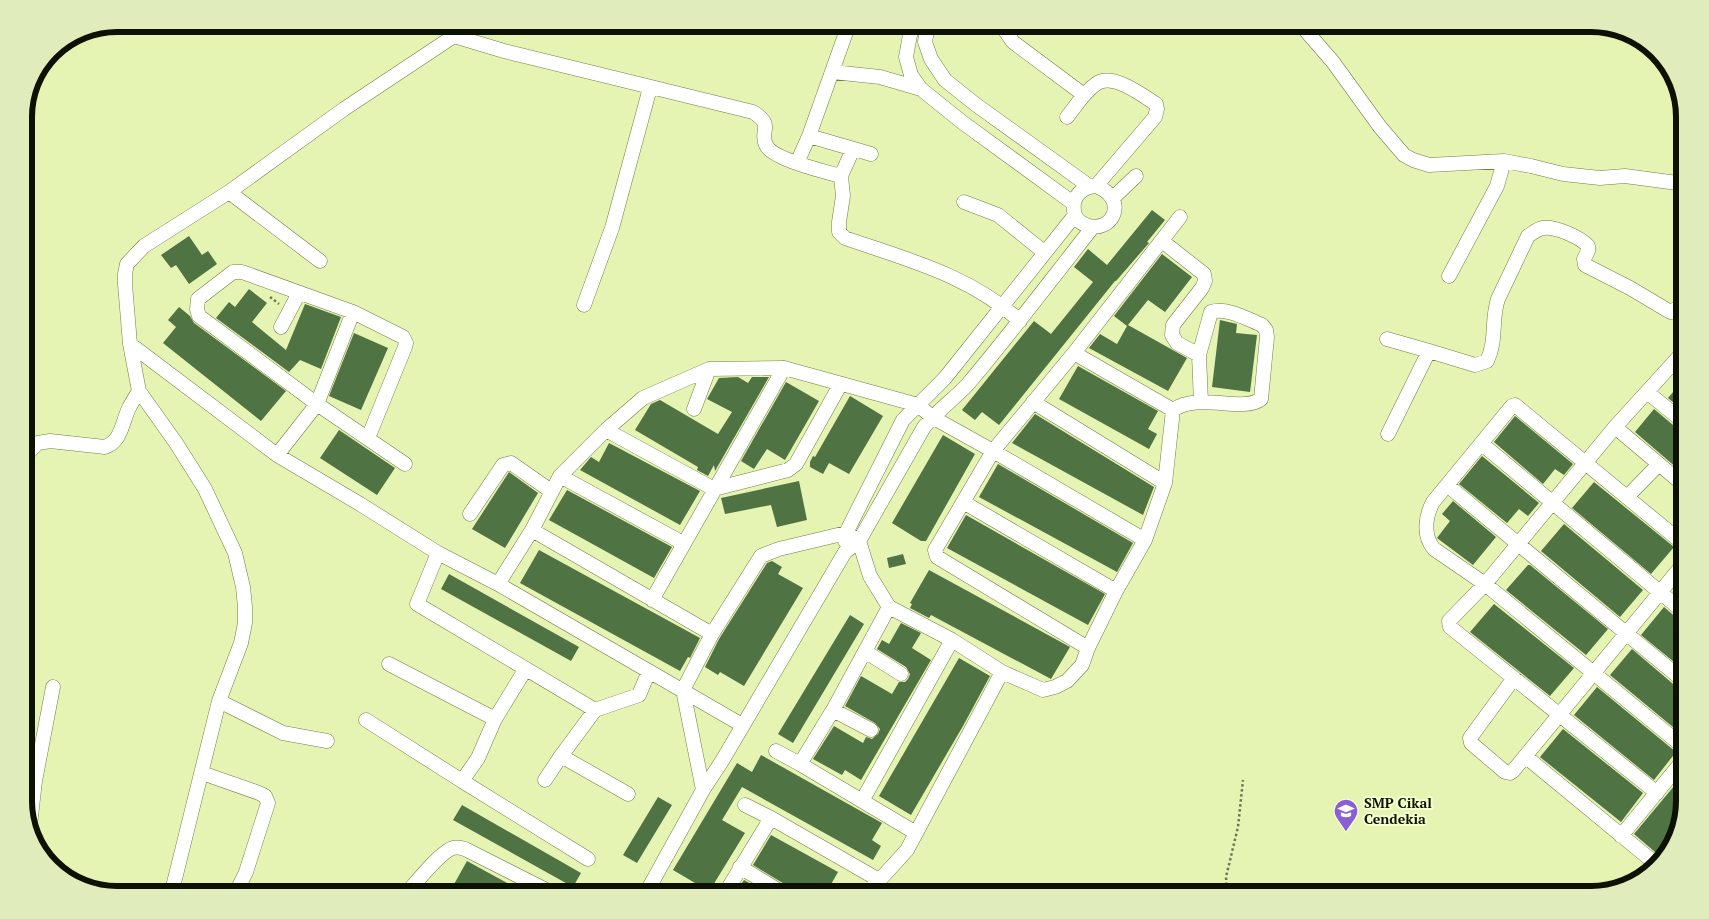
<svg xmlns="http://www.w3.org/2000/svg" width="1709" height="919" viewBox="0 0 1709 919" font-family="'PT Serif',serif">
  <rect width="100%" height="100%" fill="#e5f3b3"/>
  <!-- building -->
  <path fill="#4f7343" d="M 1152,210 L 1165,220 L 1147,242 L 1149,243 L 1116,281 L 1115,281 L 999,425 L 982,412 L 975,420 L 962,410 L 1034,321 L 1051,334 L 1093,282 L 1074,267 L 1088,249 L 1107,265 Z
    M 189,236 L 202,255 L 208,251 L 217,264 L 189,284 L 176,265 L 171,268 L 161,255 Z
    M 1162,254 L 1192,277 L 1165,312 L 1148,300 L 1128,325 L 1187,358 L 1168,391 L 1089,348 L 1100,334 L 1117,344 L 1127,326 L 1114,316 Z
    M 249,289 L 267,303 L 252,322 L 286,350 L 305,304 L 341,317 L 321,369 L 300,360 L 289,372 L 216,318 L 229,302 L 235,307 Z
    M 179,307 L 190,316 L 194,323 L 286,391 L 261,421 L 163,343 L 176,327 L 168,320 Z
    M 1220,320 L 1237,324 L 1236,333 L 1257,335 L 1250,392 L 1212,387 Z
    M 354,333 L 388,348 L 361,410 L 329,396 Z
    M 1078,366 L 1158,411 L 1148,429 L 1157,434 L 1149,449 L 1059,399 Z
    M 738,377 L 748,383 L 752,377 L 769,377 L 715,471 L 714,465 L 708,476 L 697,470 L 698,467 L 635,430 L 651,404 L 660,400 L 718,434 L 732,412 L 707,399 L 719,378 Z
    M 1685,378 L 1685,412 L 1668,398 Z
    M 786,382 L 819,401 L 785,460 L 767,449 L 754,469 L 741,461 Z
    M 850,396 L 883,416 L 849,474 L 829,463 L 823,474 L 810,467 L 810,462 L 813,456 L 815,457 Z
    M 1654,409 L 1679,430 L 1685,432 L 1685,475 L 1635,432 Z
    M 1035,414 L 1154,487 L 1143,515 L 1012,443 Z
    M 1515,416 L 1573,464 L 1564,475 L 1555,469 L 1543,484 L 1494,442 Z
    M 339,430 L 395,468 L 377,495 L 320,458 Z
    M 943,435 L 975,454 L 926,541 L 921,541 L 892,523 Z
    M 609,443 L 700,491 L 680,525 L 580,470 L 591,457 L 599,462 Z
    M 1482,456 L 1539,503 L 1528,516 L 1519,509 L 1507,523 L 1459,484 Z
    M 998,464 L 1133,543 L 1117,572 L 979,497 Z
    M 509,472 L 538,493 L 505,548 L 472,529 Z
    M 799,481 L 807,520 L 777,527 L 771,505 L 725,514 L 721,498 Z
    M 1594,482 L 1674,547 L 1651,574 L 1572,508 Z
    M 567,490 L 672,547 L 654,578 L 549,520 Z
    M 1453,501 L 1496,537 L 1473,565 L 1437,538 L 1450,521 L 1442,514 Z
    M 966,515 L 1105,594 L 1088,625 L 947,548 Z
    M 1564,524 L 1643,590 L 1620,617 L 1541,551 Z
    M 539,550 L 700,638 L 690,658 L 688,657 L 680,671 L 520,583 Z
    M 903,554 L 906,564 L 889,568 L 887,558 Z
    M 772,561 L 782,567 L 778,574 L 803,588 L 744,686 L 720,672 L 718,675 L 705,667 L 719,639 L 767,563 Z
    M 1528,565 L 1530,565 L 1608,629 L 1586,655 L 1506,590 Z
    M 929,570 L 1070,647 L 1051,679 L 931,615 L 929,618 L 910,608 L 912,604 L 910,603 Z
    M 449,574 L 579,647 L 571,661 L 441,589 Z
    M 1685,581 L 1685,602 L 1675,594 Z
    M 1494,604 L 1574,668 L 1550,696 L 1470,632 Z
    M 1664,607 L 1679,620 L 1685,622 L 1685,671 L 1641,635 Z
    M 850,615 L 864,624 L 793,743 L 778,734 Z
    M 901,623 L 921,633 L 912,648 L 931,660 L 861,780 L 845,770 L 842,775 L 813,759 L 834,726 L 863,743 L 866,737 L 872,739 L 878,734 L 880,729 L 875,723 L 845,706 L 861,676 L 892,694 L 899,682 L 905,682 L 908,679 L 910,674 L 906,667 L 877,649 L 882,640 L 889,644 Z
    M 1632,649 L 1679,689 L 1685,691 L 1685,737 L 1610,675 Z
    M 959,658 L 990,676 L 963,726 L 911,815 L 879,796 Z
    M 1597,687 L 1676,752 L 1654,780 L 1574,715 Z
    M 1563,729 L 1643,793 L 1621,822 L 1540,757 Z
    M 761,755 L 882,823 L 872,840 L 881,846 L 873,860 L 742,787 L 722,820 L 745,833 L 707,895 L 688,895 L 695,883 L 673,870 L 737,763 L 752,772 Z
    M 1685,773 L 1685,801 L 1676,842 L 1662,858 L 1634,834 Z
    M 658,797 L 672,805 L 637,863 L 623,855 Z
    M 462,805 L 581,873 L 573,887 L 453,820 Z
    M 771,835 L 838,872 L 825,895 L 795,895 L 791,888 L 753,865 Z
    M 467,861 L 487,872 L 529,895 L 448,895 Z
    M 744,880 L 770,895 L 734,895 Z"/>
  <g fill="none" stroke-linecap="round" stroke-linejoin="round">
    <defs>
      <path id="street" d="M 731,24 L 738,26
        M 912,24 L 906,57 L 911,75 L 921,89 L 962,122 L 1073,203
        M 928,24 L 925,42 L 931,59 L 945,80 L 975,104 L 1089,186
        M 1004,24 L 1006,32 L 1013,42 L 1084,95
        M 1300,24 L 1333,62 L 1380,127 L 1404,155 L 1413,160 L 1429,165 L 1504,161 L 1531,166 L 1563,174 L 1600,178 L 1625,176 L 1685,184
        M 454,36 L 504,51 L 753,112 C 775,126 759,130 766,145 C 772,159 826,172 841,176
        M 833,72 L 880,77 L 921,89
        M 1067,117 C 1076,106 1084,92 1096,84 C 1112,72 1142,95 1156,104 L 1157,109 L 1155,117 L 1096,186 C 1082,187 1072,196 1074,211 C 1075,218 1080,223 1086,225 C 1112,235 1130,199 1096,186
        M 809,136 L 871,154
        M 853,149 L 841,176 L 843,196 L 839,222 L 839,232 L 845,238 C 908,260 969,275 1020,321
        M 797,163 L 809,136 L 849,24
        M 229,192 L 320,261
        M 1113,198 L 1136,176
        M 964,202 L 998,215 L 1044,252
        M 1162,241 L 1204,274 L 1205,281 L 1202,288 L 1173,325 L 1172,335 L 1177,343 L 1199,355
        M 1449,276 L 1497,186 L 1504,161
        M 584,305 L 612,228 L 650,88
        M 281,327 L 299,293
        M 1387,339 L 1429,351
        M 130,344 L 277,455 L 360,504 L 438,553 L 498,584 L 742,725
        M 1074,353 L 1173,410
        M 1647,392 L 1685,423
        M 1033,402 L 1165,483
        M 694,409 L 709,369
        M 1615,427 L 1685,486
        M 606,430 L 714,489 L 788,470 L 796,464 L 840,385
        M 1388,434 L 1429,351 L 1475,365 L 1487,361 C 1497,341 1491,319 1498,299 L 1528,236 C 1533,233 1537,229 1543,228 C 1555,226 1580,237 1588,246 L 1588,251 L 1584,259 L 1585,265 L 1630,288 L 1667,310 L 1671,312 L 1685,303
        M 368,438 L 405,347 L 406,343 L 403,337 L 353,312 L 242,272 L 233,272 L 198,299 L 197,309 L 199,316 L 317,404 L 405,464
        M 1482,444 L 1685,613
        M 277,455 L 317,404 L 353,312
        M 24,457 L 38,443 L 50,441 L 105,447 C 122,441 122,422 129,408 C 132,402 136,396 139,391
        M 560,476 L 683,543
        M 1447,485 L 1685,682
        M 1627,497 L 1659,464
        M 963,502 L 1116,591
        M 470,514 L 503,465 L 511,463 L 551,491
        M 532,530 L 712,634
        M 845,541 L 846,533 L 903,420 L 945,378 L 1075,215
        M 1685,545 L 1515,405 L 1512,406 L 1433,502 C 1425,517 1423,536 1434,549 L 1485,584 L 1685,748
        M 438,553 L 417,604 L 595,710 L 639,695 L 649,671
        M 498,584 L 532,530 L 560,476 L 606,430 L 643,398 L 709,369 L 784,368 L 918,405 L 932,417 L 993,451 L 1145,540
        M 652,600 L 784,368
        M 889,607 L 952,640 L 1002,672 L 1043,690 L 1055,687 L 1067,681 L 1082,665 L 1088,648 L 1116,591 L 1145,540 L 1165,483 L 1173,410 C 1198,392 1243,413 1261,399 L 1267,337 L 1266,330 L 1262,325 C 1247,319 1227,307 1211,312 L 1199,355 L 1201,402
        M 1088,648 L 937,557 L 935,550 L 993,451 L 1074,353 L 1180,217
        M 866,652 L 901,674
        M 389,664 L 495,719
        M 525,670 L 495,719 L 478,758 L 462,781 L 588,859
        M 1514,678 L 1470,738 L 1471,743 L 1505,772 L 1510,773 L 1513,771 L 1685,562
        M 219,701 L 283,733 L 327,741
        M 595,710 L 561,756 L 628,794
        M 833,710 L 871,730
        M 366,720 L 462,781
        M 776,751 L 800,764 L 916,833
        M 1525,756 L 1656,864
        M 202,773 L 259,793 L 265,796 L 268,803 L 246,872 L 235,895
        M 545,780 L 561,756
        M 703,790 L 683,690 L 712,634 L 761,556 L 779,549 L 846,533 L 859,541 L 870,576 L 889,607 L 833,710 L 800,764
        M 1657,793 L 1450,627 L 1449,621 L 1485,584 L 1615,427 L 1685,350
        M 862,801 L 952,640
        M 745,805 L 771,818 L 879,880
        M 30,825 L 35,781 L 53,687
        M 1621,836 L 1685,758
        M 740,867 L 786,895
        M 414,886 L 431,895
        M 649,888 L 662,895
        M 171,895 L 219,701 L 241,643 L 245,623 L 245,607 L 243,587 L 235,553 L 205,489 L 176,443 L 139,391 L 130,344 L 125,284 L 125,274 L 127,264 L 144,246 L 229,192 L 344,109 L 454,36 L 469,24
        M 405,895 C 414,885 441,851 453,848 C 457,847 462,848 465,849 L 556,895
        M 645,895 L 703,790 L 722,761 L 845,552 L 859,541 L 924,427 C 937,411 954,399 968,384 C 1011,333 1051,280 1092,228
        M 724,895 L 771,818
        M 866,895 L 907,850 L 1002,672"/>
    </defs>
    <!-- street casing -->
    <use href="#street" stroke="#737f43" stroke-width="15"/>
    <!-- path -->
    <path stroke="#6f7751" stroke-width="2.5" stroke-dasharray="2.5 2.5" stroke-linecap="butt" d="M 270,297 L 279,304
      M 1227,895 L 1226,877 L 1238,827 L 1243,780"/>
    <!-- street -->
    <use href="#street" stroke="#fff" stroke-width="14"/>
  </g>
  <!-- icons -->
  <defs>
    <symbol id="school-pin" viewBox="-11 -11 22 30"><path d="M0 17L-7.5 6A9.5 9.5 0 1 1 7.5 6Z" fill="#8b5dd6" stroke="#f3ffcc"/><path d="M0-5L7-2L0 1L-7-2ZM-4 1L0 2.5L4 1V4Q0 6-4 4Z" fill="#fff"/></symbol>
  </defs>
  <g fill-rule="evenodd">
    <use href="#school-pin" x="1332" y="797" width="28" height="38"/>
  </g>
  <g text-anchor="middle" stroke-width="4" stroke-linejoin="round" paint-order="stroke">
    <!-- poi labels -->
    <g font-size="14" font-weight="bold" fill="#0d1100" stroke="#f3ffcc" text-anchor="start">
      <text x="1364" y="808">SMP Cikal<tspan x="1364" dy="16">Cendekia</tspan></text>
    </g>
  </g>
  <!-- crop -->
  <path d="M0 0H1709V919H0ZM117 32H1591A85 85 0 0 1 1676 117V801A85 85 0 0 1 1591 886H117A85 85 0 0 1 32 801V117A85 85 0 0 1 117 32Z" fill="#e1ecbc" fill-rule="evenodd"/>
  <path fill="none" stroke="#0d1100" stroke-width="6" d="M117 32H1591A85 85 0 0 1 1676 117V801A85 85 0 0 1 1591 886H117A85 85 0 0 1 32 801V117A85 85 0 0 1 117 32Z"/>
</svg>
